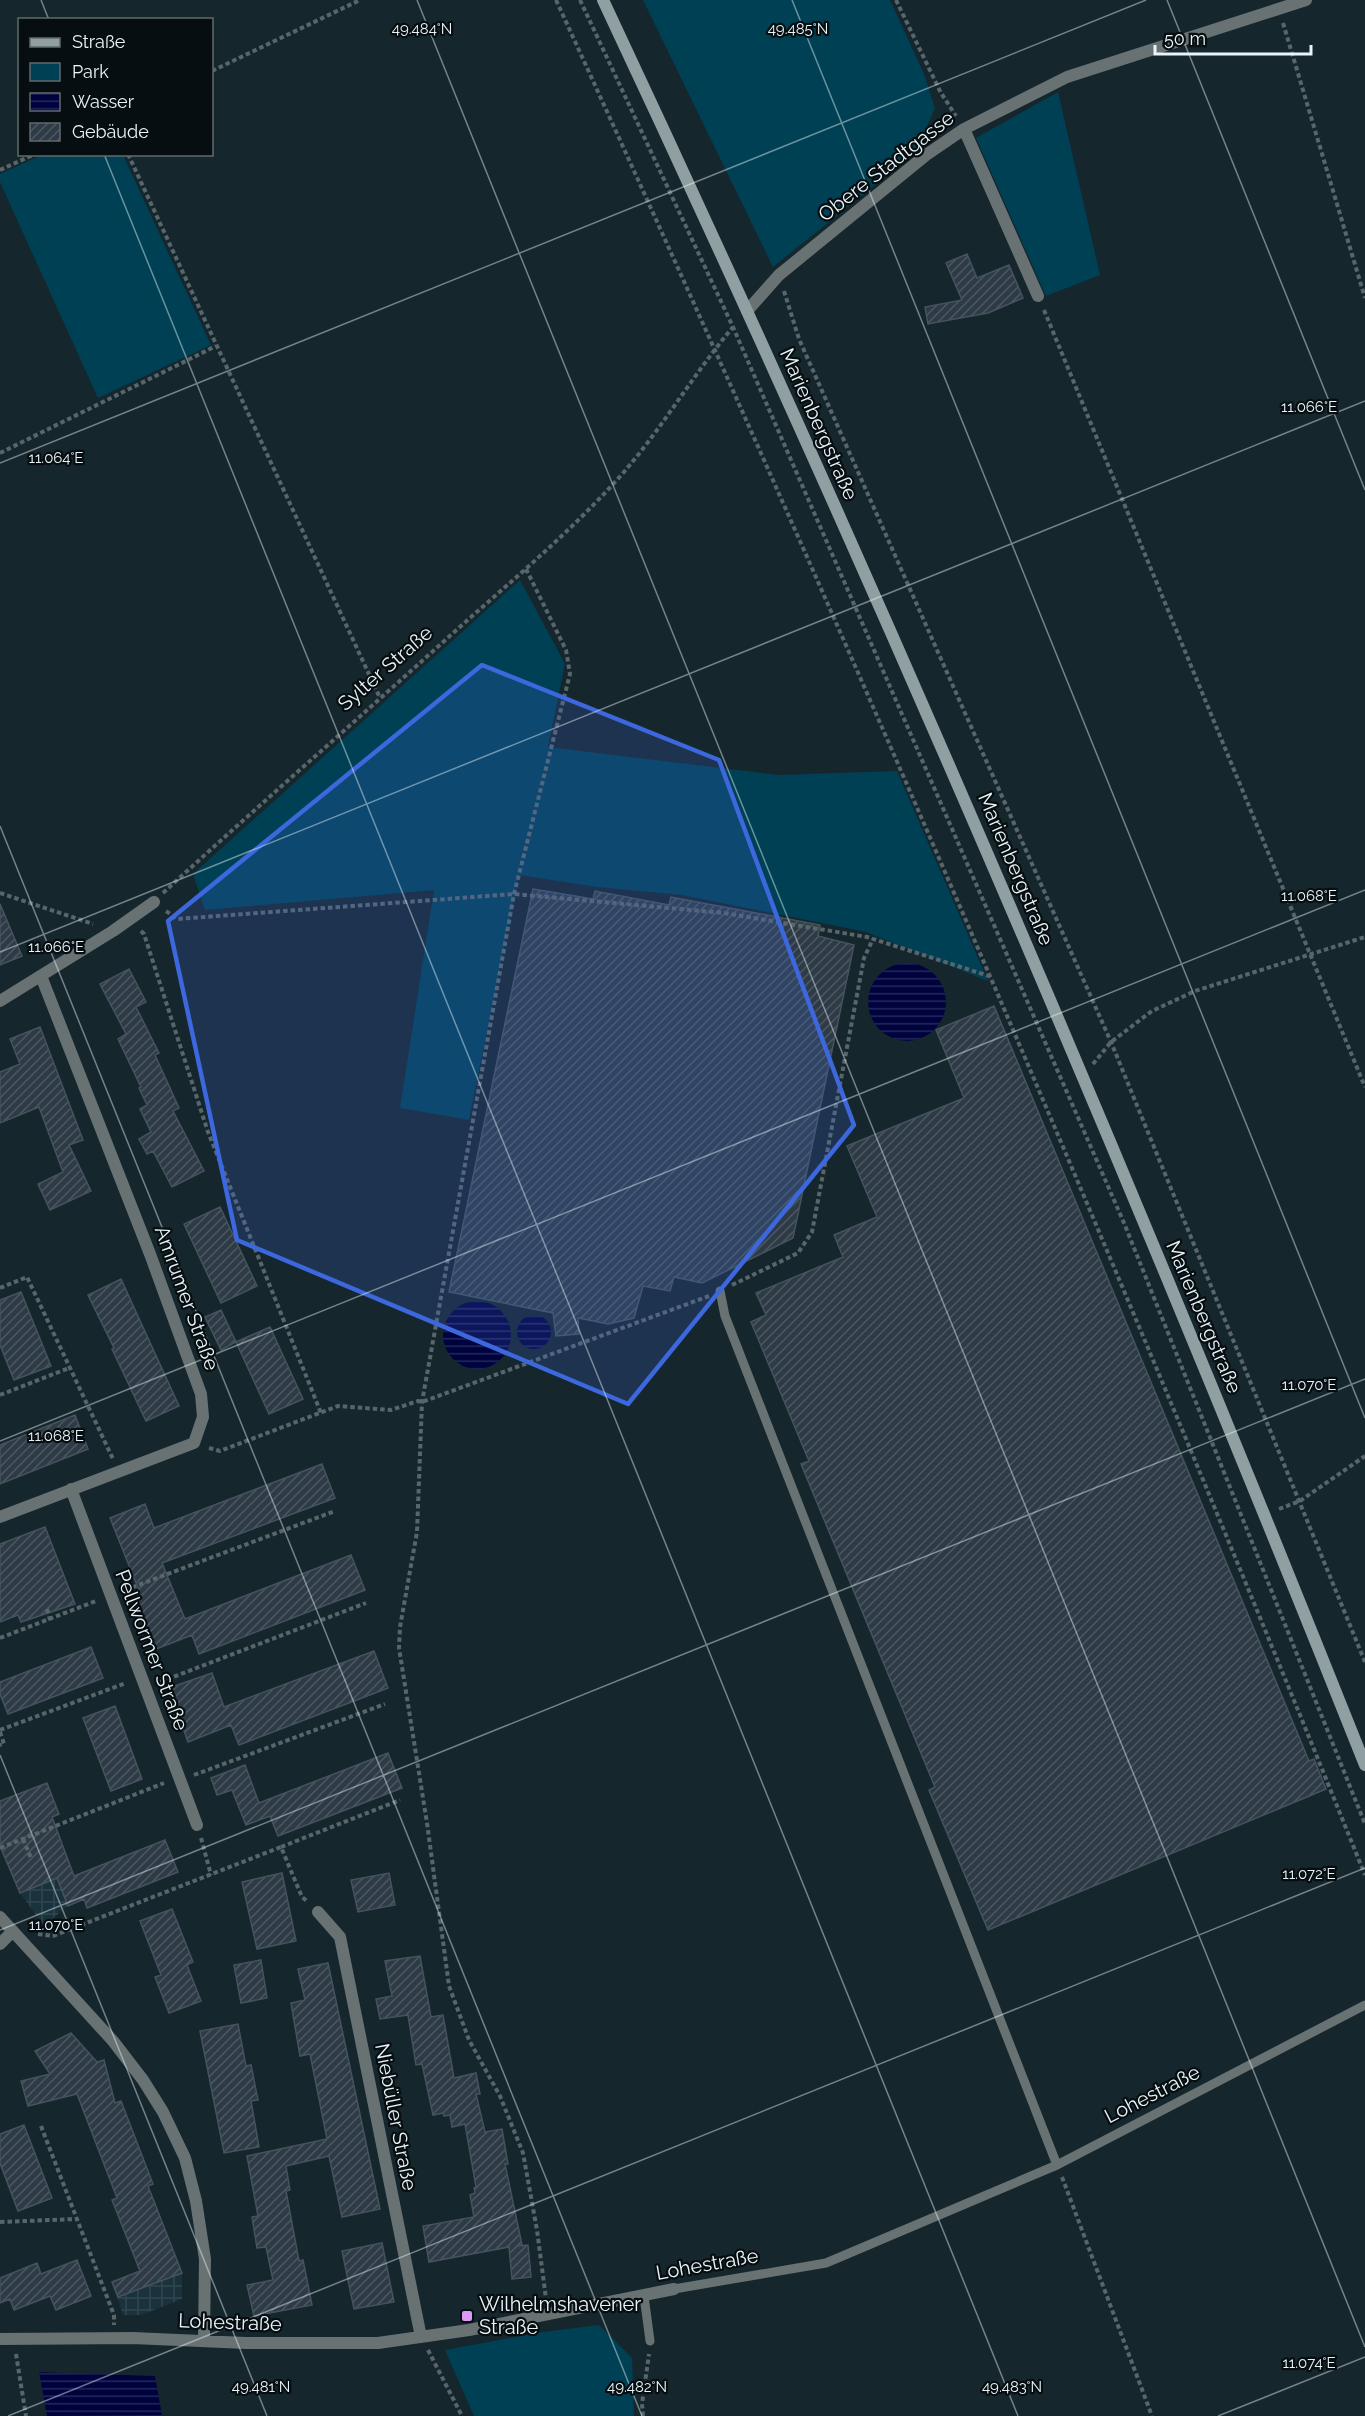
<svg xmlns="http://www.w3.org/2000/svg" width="1365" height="2416" viewBox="0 0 1365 2416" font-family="Raleway,sans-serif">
  <defs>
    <pattern id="industrial-grid" width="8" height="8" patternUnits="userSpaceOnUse" patternTransform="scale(1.5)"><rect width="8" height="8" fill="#1a323c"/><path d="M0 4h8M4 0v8" fill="none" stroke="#30464f"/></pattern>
    <pattern id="water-rules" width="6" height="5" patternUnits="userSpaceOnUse" patternTransform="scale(1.5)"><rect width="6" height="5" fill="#00023e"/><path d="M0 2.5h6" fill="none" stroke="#25285b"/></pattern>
    <pattern id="building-hatch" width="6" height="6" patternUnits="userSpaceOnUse" patternTransform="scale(1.5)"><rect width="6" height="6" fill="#2e3b46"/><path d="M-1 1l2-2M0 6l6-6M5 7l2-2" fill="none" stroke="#4c5861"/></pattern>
  </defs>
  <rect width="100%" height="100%" fill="#16262d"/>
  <!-- industrial -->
  <path fill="url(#industrial-grid)" d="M 58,1834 L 84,1899 L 67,1906 L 44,1926 L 20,1893 L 4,1856 Z
    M 175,2258 L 182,2273 L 182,2299 L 141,2315 L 123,2315 L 112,2282 Z"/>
  <!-- green -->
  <path fill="#004054" d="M 643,0 L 890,0 L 924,74 L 935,108 L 916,152 L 773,267 Z
    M 1058,92 L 1100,275 L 1046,296 L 976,138 Z
    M 42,155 L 123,155 L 211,345 L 98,398 L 0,182 L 0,174 Z
    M 520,580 L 565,664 L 548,747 L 779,775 L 897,771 L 988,981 L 866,932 L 682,895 L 597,887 L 519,875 L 469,1120 L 400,1108 L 434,890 L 205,910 L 193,874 Z
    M 599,2325 L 632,2358 L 634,2416 L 474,2416 L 445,2350 L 543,2332 Z"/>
  <!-- water -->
  <path fill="url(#water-rules)" d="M868 1002a39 39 0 1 1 78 0a39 39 0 1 1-78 0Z
    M443 1335a34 34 0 1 1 68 0a34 34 0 1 1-68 0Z
    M517 1332a17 17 0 1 1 34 0a17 17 0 1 1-34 0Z
    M 39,2372 L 155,2376 L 162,2415 L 47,2416 Z"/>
  <!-- building -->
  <path fill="url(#building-hatch)" stroke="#45535e" stroke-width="1.5" d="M 967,254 L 977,278 L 1009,265 L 1023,298 L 988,313 L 928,324 L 925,307 L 962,300 L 946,263 Z
    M 533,889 L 593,899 L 595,891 L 669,905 L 671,897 L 820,925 L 818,936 L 854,945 L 793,1238 L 702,1283 L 674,1277 L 670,1291 L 643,1286 L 634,1318 L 608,1324 L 578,1318 L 579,1334 L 556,1336 L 553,1313 L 449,1292 Z
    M 0,904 L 22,956 L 0,965 Z
    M 129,969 L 146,1002 L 136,1007 L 159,1053 L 155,1055 L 179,1108 L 173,1111 L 204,1171 L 172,1187 L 153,1151 L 147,1154 L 139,1139 L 151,1132 L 140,1109 L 147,1105 L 139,1088 L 141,1087 L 118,1039 L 126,1034 L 100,984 Z
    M 994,1006 L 1309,1761 L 1314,1759 L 1326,1789 L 988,1930 L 929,1790 L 935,1787 L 801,1464 L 809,1461 L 751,1322 L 766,1315 L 756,1293 L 843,1257 L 834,1235 L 877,1217 L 847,1146 L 964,1098 L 936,1030 Z
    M 40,1027 L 83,1140 L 69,1145 L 91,1191 L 50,1210 L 38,1184 L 63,1172 L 39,1107 L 0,1123 L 0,1072 L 20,1064 L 10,1039 Z
    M 220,1207 L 257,1286 L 221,1303 L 184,1224 Z
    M 121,1279 L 179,1406 L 146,1421 L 112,1349 L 114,1348 L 88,1295 Z
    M 21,1292 L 51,1366 L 14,1380 L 0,1345 L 0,1300 Z
    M 221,1310 L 236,1342 L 221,1350 L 205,1317 Z
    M 270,1327 L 303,1399 L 269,1414 L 236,1342 Z
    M 75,1415 L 88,1449 L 0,1484 L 0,1445 Z
    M 322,1464 L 335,1498 L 162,1563 L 185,1619 L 351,1555 L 365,1590 L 199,1654 L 192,1635 L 156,1649 L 134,1595 L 140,1593 L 110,1518 L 145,1504 L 154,1528 Z
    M 45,1527 L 75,1604 L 21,1622 L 18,1615 L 0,1622 L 0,1544 Z
    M 91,1647 L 103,1678 L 8,1714 L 0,1694 L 0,1682 Z
    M 374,1651 L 388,1688 L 239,1745 L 231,1725 L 188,1742 L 169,1688 L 212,1673 L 224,1707 Z
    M 115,1706 L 142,1779 L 111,1791 L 83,1718 Z
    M 388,1753 L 402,1788 L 278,1836 L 270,1816 L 246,1825 L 232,1790 L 217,1795 L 211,1778 L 245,1765 L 259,1803 Z
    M 47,1783 L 59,1814 L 52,1817 L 74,1876 L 165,1840 L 178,1872 L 87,1908 L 84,1899 L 68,1906 L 57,1878 L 20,1893 L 0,1846 L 0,1801 Z
    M 282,1873 L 296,1941 L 257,1949 L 242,1882 Z
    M 389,1873 L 395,1905 L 358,1912 L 351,1880 Z
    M 172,1909 L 193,1962 L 187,1965 L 201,2001 L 169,2013 L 155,1977 L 161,1975 L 140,1921 Z
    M 420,1956 L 431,2017 L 443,2015 L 454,2078 L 476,2073 L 480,2094 L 476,2094 L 485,2132 L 502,2129 L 508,2164 L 505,2164 L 522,2245 L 517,2246 L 528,2245 L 531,2277 L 512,2279 L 509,2247 L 429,2262 L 423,2226 L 474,2217 L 470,2195 L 475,2193 L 474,2188 L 476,2187 L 465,2124 L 452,2127 L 450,2115 L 444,2116 L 443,2113 L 433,2115 L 422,2064 L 416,2065 L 408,2015 L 380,2019 L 376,1999 L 392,1996 L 385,1961 Z
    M 261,1960 L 267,1998 L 241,2003 L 234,1965 Z
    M 328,1963 L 380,2209 L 342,2217 L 329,2156 L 286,2166 L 290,2190 L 286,2191 L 299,2261 L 303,2260 L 312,2305 L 254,2316 L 247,2285 L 273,2280 L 266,2247 L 257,2248 L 252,2217 L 258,2216 L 247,2156 L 327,2139 L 310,2054 L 300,2056 L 291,2003 L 305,2000 L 298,1969 Z
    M 238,2024 L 246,2066 L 251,2065 L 258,2100 L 251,2101 L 259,2147 L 224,2153 L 200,2031 Z
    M 71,2033 L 97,2062 L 104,2060 L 115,2103 L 121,2101 L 153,2184 L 148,2186 L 182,2273 L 118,2297 L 112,2282 L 140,2271 L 112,2200 L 117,2198 L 77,2094 L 28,2106 L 21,2081 L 50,2074 L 35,2051 Z
    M 24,2125 L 52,2198 L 18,2211 L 0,2163 L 0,2134 Z
    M 382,2243 L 394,2302 L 354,2309 L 342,2251 Z
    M 77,2260 L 91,2296 L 56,2310 L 50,2296 L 14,2310 L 10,2299 L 0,2303 L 0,2278 L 37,2263 L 41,2274 Z"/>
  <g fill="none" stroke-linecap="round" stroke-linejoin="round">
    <!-- path -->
    <path stroke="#58666c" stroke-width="4" stroke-dasharray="4.5 3" stroke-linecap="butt" d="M 556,0 C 840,619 1110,1244 1365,1875
      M 580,0 L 733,327 L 1124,1223 L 1365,1824
      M 896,0 L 941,93 L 956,116
      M 1283,23 L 1365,298
      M 212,71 L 360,0
      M 128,154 L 380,698
      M 0,170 L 35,154
      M 784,291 L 799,339 L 1111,1042 L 1365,1662
      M 1044,310 L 1365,1087
      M 0,453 L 216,346
      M 526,569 L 566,650 L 570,674 L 514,894 L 422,1402 L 417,1532 L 400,1627 L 399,1648 L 427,1823 L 449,1986 L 469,2040 L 500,2096 L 523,2153 L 537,2230 L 546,2299
      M 0,893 L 93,924
      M 163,893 C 259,805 357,720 453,633 C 508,584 566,536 615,482 C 659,434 691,377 733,327
      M 166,911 L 177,919 L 514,894 L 724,913 L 867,937 L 992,977
      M 141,931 L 144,934 L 208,1132 L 321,1413
      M 1093,1064 L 1111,1042 L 1152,1011 L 1195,991 L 1365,937
      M 732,1285 L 798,1253 L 812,1232 L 864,958 L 873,939
      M 0,1288 L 27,1277 L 113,1459
      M 0,1395 L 69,1368
      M 209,1448 L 220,1451 L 338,1406 L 391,1410 L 418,1401 L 422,1402 L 709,1296
      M 1279,1509 L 1300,1501 L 1365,1456
      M 125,1590 L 335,1511
      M 47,1609 L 50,1620
      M 0,1638 L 96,1601
      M 160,1682 L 366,1603
      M 0,1730 L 126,1683
      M 0,1732 L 4,1744 L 0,1745
      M 194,1775 L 385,1704
      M 201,1838 L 211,1875
      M 23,1839 L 31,1858
      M 281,1847 L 400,1800
      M 0,1848 L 164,1783
      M 38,1934 L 53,1936 L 281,1847 L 302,1897 L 307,1901
      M 41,2126 L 114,2315 L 114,2325
      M 1062,2177 L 1152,2416
      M 0,2222 L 76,2219
      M 428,2350 L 462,2416
      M 16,2354 L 26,2416
      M 643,2416 L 642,2404 L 649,2354"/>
    <!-- lane -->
    <path stroke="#697273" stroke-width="9" d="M 720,1291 L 725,1316 L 1057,2165
      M 674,2289 L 826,2263 L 1057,2165 L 1365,2005
      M 644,2296 L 650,2341"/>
    <!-- street -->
    <path stroke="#697273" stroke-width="12" d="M 964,129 L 1038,296
      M 747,311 L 779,275 L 926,155 L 964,129 L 1067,77 L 1306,0
      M 0,1001 L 113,931 L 154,902
      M 71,1489 L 197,1825
      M 0,1517 L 194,1443 L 203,1417 L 201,1394 L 150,1254 L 41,976
      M 318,1912 L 340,1937 L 421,2337
      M 0,1917 L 113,2041 L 143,2080 L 163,2112 L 185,2158 L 196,2201 L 205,2259 L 204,2340
      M 0,1944 L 13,1931
      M 0,2339 L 133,2338 L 246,2343 L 378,2343 L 469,2330 L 674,2289"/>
    <!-- secondary -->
    <path stroke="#909fa1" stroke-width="12" d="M 603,0 C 876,580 1128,1170 1365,1765"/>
  </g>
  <!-- marked area -->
  <path fill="#3c67dd" fill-opacity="0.2" stroke="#3c67dd" stroke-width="4.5" stroke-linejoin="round" d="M 482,665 L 719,760 L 854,1125 L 628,1404 L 237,1240 L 168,921 Z"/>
  <!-- ticks -->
  <path fill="none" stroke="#e9f4f8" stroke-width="1.5" stroke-opacity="0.45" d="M 41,0 L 49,20M 417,0 L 1365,2347M 792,0 L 1365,1418M 1167,0 L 1365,490M 104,154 L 1018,2416M 0,463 L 1146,0M 0,826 L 642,2416M 0,952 L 1365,401M 0,1441 L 1365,890M 0,1755 L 267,2416M 0,1930 L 1365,1379M 8,2416 L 1365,1868M 1218,2416 L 1365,2357"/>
  <!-- markers -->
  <rect fill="#dc99f4" stroke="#070e11" stroke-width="2" x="461" y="2310" width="12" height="12" rx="3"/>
  <g text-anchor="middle" stroke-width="4.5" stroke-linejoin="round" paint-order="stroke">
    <!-- street labels -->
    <g font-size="20" fill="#e9f4f8" stroke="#070e11">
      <text transform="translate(886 166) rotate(-38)" y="7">Obere Stadtgasse</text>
      <text transform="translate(819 424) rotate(66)" y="7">Marienbergstraße</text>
      <text transform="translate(385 668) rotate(-41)" y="7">Sylter Straße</text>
      <text transform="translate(1016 869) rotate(67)" y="7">Marienbergstraße</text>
      <text transform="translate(187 1298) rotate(70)" y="7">Amrumer Straße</text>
      <text transform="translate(1204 1317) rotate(67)" y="7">Marienbergstraße</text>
      <text transform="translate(152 1650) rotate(69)" y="7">Pellwormer Straße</text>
      <text transform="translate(1152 2094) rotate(-27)" y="7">Lohestraße</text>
      <text transform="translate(396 2117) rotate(79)" y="7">Niebüller Straße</text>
      <text transform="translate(707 2264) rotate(-10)" y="7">Lohestraße</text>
      <text transform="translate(230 2322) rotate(2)" y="7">Lohestraße</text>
    </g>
    <!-- poi labels -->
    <g font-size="20" fill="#e9f4f8" stroke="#070e11" text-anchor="start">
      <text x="479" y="2311">Wilhelmshavener<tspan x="479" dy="23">Straße</tspan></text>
    </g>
  </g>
  <g font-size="15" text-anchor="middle" fill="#e9f4f8" stroke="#070e11" stroke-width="4.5" stroke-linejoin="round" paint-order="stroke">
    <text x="422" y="34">49.484°N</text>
    <text x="798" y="34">49.485°N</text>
    <text x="1309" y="412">11.066°E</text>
    <text x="56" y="463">11.064°E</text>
    <text x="1309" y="901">11.068°E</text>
    <text x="56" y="952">11.066°E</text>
    <text x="1309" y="1390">11.070°E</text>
    <text x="56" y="1441">11.068°E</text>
    <text x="1309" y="1879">11.072°E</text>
    <text x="56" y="1930">11.070°E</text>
    <text x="1309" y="2368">11.074°E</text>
    <text x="261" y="2392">49.481°N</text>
    <text x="637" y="2392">49.482°N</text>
    <text x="1012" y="2392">49.483°N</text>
  </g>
  <!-- legend -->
  <rect x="18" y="18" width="195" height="138" fill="#070e11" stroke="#616a6d" stroke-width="1.5"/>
  <rect x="30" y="38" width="30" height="9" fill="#909fa1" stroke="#616a6d" stroke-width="1.5"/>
  <text x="72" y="48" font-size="18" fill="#e9f4f8">Straße</text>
  <rect x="30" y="63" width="30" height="18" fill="#004054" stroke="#616a6d" stroke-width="1.5"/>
  <text x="72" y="78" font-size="18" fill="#e9f4f8">Park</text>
  <rect x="30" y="93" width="30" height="18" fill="url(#water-rules)" stroke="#616a6d" stroke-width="1.5"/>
  <text x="72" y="108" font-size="18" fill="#e9f4f8">Wasser</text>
  <rect x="30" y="123" width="30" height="18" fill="url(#building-hatch)" stroke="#616a6d" stroke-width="1.5"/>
  <text x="72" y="138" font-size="18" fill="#e9f4f8">Gebäude</text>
  <!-- scale -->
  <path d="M1155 45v9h156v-9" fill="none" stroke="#e9f4f8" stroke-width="3"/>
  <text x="1164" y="45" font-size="18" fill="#e9f4f8" stroke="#070e11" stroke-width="4.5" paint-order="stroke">50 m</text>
</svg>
